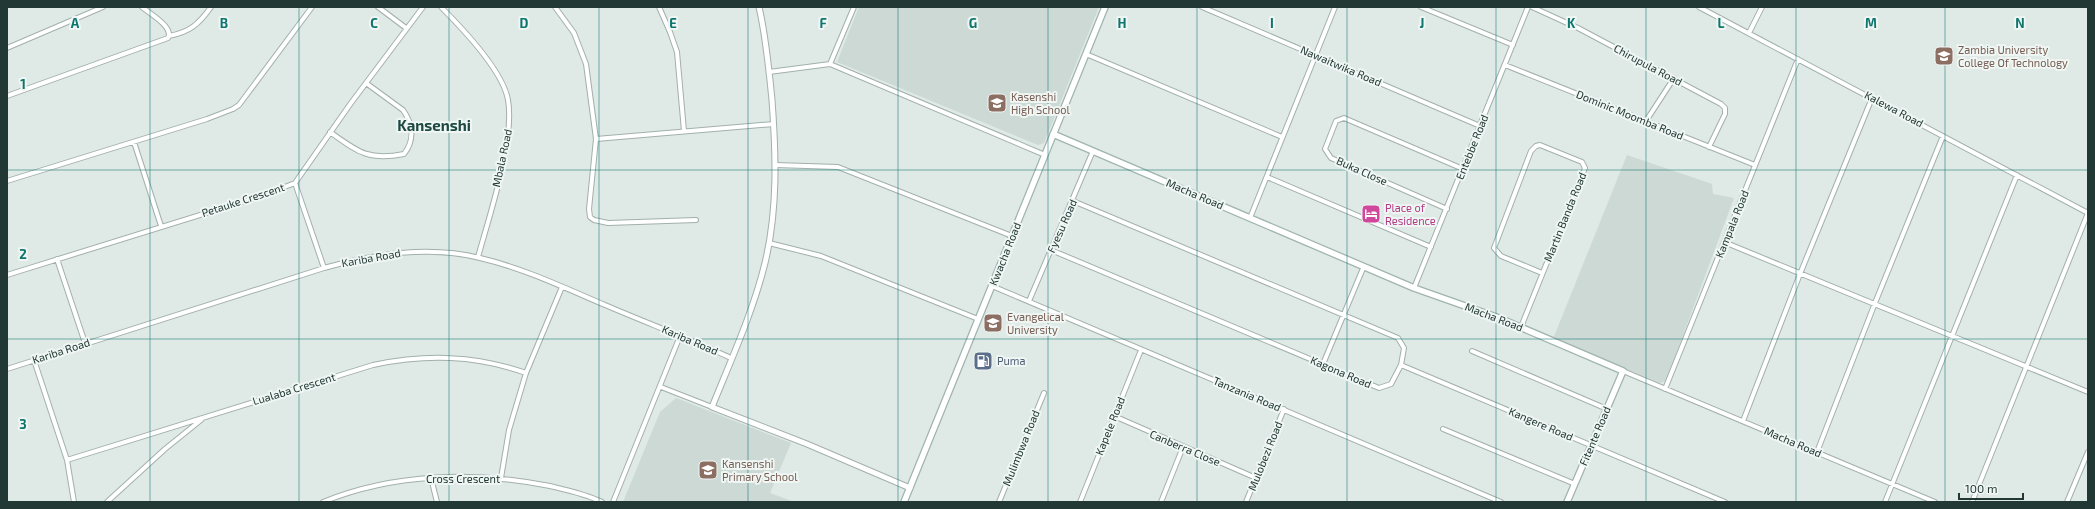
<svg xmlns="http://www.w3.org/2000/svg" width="2095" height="509" viewBox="0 0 2095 509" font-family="'Exo 2',sans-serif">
  <rect width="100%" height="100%" fill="#dfe9e5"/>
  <!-- built -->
  <path fill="#cdd9d5" d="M 859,7 L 1099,7 L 1044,143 L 1038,145 L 837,62 Z
    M 1627,155 L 1712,184 L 1713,194 L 1734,198 L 1666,381 L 1660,383 L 1553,339 Z
    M 676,398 L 791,443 L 770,493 L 794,502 L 623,502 L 660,412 Z"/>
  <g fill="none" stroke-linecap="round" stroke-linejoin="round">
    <defs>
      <path id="minor" d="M 378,7 L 406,28
        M 441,7 C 462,28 503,71 508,100 C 515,140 489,217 478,257
        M 555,7 L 574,33 L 586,64 L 596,139 L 589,209 L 590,217 L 594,220 L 608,223 L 696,220
        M 659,7 L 670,32 L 677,52 L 684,131
        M 1202,7 L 1480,126
        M 1421,7 L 1513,45
        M 1532,7 L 1578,28 L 1721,104 L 1725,108 L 1725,114 L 1709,147
        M 1699,7 L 2088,213
        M 1749,33 L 1762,7
        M 169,36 C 190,32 199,24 211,7
        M 7,48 L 103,7
        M 1086,54 L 1282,137
        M 830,64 L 854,7
        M 1505,65 L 1755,165
        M 769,72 L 830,64 L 1045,155
        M 7,96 L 168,38 C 174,27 150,14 142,7
        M 1646,121 L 1674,78
        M 330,132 C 358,152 368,161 404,154 C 415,140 413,124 403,110 L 366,83
        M 596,139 L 774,124
        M 134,142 L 161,226
        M 775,165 L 838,167 L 1012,236
        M 1267,177 L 1431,247
        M 7,181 L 207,119 L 233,109 L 239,105 L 312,7
        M 295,183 L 324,268
        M 1447,209 L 1331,158 L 1325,149 L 1336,121 L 1344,118 L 1463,169
        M 1250,218 L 1335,7
        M 1724,242 L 2088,392
        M 769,243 L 821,256 L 978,319
        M 1051,250 L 1379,388 L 1391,384 L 1401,365 L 1404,348 L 1398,338 L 1073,201
        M 57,259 L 85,343
        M 7,275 L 261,196 L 295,183 L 351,103 L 423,7
        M 992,286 L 1501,502
        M 1414,288 L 1528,7
        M 1029,301 L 1093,151
        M 1521,327 L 1585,168 L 1582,162 L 1540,145 L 1536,146 L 1531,151 L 1494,248 L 1501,256 L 1542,273
        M 1472,351 L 1607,409
        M 34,360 L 67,460 L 74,502
        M 1323,364 L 1364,266
        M 1401,365 L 1725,502
        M 7,369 L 324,268 C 374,254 428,245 480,258 C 523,268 565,288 605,305 C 647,323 690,339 731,358
        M 1623,371 L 1935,502
        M 661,387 L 712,407
        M 1665,389 L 1798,59
        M 1114,416 L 1256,478
        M 1743,421 L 1800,274 L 1872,98
        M 1443,429 L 1575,484
        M 1817,452 L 1875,303 L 1943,136
        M 67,460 L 373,365 C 426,354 475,355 526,373
        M 431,478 L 437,502
        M 501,478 L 509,430 L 526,373 L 562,287
        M 107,502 L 165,449 L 201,420
        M 323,502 C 394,473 476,471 550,486 C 567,490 586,494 602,502
        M 613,502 L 680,336
        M 999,502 L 1044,393
        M 1080,502 L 1141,350
        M 1161,502 L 1183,447
        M 1246,502 L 1284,409
        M 1885,502 L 2017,175
        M 1972,502 L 2088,213
        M 2067,502 L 2088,452"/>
      <path id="tertiary" d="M 759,7 C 766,37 769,69 772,100 C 776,154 778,209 765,263 C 753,312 731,360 712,407 L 807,444 L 910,488"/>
      <path id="secondary" d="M 1053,134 L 1414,288 L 1499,318 L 1623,371 L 1567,502
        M 904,502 L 1105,7"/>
    </defs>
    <!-- minor casing -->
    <use href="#minor" stroke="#a2b0ac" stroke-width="6"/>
    <!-- tertiary casing -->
    <use href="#tertiary" stroke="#a2b0ac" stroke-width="7"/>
    <!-- secondary casing -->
    <use href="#secondary" stroke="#9fb4ae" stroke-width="8"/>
    <!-- minor -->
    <use href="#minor" stroke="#fff" stroke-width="4"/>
    <!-- tertiary -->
    <use href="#tertiary" stroke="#fff" stroke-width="5"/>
    <!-- secondary -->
    <use href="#secondary" stroke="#fff" stroke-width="5.5"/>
  </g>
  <!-- grid -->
  <path fill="none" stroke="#0f766e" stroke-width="1" stroke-opacity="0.55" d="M 150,7 L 150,502M 299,7 L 299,502M 449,7 L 449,502M 599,7 L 599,502M 748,7 L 748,502M 898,7 L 898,502M 1048,7 L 1048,502M 1197,7 L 1197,502M 1347,7 L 1347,502M 1496,7 L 1496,502M 1646,7 L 1646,502M 1796,7 L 1796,502M 1945,7 L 1945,502M 7,170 L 2088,170M 7,339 L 2088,339"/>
  <!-- icons -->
  <defs>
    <symbol id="university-square" viewBox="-11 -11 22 22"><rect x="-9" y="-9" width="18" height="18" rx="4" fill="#8d6e63" stroke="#eff6f3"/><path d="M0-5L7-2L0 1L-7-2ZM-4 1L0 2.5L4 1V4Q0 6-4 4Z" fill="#fff"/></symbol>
    <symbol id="school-square" viewBox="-11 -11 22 22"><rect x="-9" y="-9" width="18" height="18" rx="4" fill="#8d6e63" stroke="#eff6f3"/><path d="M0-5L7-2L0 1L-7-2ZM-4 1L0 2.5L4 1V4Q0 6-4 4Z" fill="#fff"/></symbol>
    <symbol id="hotel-square" viewBox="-11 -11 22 22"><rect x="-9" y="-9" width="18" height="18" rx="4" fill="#d1479c" stroke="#eff6f3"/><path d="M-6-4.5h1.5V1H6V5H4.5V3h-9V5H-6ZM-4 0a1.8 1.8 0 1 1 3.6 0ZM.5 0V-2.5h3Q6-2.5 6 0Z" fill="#fff"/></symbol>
    <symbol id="fuel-square" viewBox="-11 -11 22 22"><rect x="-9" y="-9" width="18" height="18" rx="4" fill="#5c6f8a" stroke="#eff6f3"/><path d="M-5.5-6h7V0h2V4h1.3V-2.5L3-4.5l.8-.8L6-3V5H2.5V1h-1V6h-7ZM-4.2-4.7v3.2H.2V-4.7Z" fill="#fff"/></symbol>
  </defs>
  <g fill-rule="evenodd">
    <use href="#university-square" x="1933" y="45" width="22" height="22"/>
    <use href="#school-square" x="986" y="92" width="22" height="22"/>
    <use href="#hotel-square" x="1360" y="203" width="22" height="22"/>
    <use href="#university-square" x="982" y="312" width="22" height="22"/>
    <use href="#fuel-square" x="972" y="350" width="22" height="22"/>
    <use href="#school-square" x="697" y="459" width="22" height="22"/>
  </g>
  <g text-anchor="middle" stroke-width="4" stroke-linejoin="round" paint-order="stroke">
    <!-- education labels -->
    <g font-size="11" fill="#785e54" stroke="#eff6f3" text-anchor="start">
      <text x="1958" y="54">Zambia University<tspan x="1958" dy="13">College Of Technology</tspan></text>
      <text x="1011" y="101">Kasenshi<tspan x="1011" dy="13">High School</tspan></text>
      <text x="1007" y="321">Evangelical<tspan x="1007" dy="13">University</tspan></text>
      <text x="722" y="468">Kansenshi<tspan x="722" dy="13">Primary School</tspan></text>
    </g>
    <!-- street labels -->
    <g font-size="11" fill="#213834" stroke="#eff6f3">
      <text transform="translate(1648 65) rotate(28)" y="4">Chirupula Road</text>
      <text transform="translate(1341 66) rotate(23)" y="4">Nawaitwika Road</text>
      <text transform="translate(1894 109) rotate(28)" y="4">Kalewa Road</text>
      <text transform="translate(1630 115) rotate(22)" y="4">Dominic Moomba Road</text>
      <text transform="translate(1472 147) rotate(-68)" y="4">Entebbe Road</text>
      <text transform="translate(502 158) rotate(-78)" y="4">Mbala Road</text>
      <text transform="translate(1362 171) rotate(24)" y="4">Buka Close</text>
      <text transform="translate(1195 194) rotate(23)" y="4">Macha Road</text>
      <text transform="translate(243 200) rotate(-18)" y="4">Petauke Crescent</text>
      <text transform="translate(1565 217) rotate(-68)" y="4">Martin Banda Road</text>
      <text transform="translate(1732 224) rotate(-68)" y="4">Kampala Road</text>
      <text transform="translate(1062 226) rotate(-66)" y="4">Fyesu Road</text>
      <text transform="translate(1005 254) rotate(-68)" y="4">Kwacha Road</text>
      <text transform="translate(371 258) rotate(-10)" y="4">Kariba Road</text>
      <text transform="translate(1494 317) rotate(21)" y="4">Macha Road</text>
      <text transform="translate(690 340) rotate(23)" y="4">Kariba Road</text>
      <text transform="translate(61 351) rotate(-18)" y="4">Kariba Road</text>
      <text transform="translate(1341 372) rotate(23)" y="4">Kagona Road</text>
      <text transform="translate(294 389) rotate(-17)" y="4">Lualaba Crescent</text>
      <text transform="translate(1247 394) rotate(23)" y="4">Tanzania Road</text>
      <text transform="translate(1541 424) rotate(23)" y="4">Kangere Road</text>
      <text transform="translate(1110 426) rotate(-68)" y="4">Kapele Road</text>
      <text transform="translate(1595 436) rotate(-67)" y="4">Fitente Road</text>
      <text transform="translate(1793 442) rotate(23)" y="4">Macha Road</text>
      <text transform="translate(1021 448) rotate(-68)" y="4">Mulimbwa Road</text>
      <text transform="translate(1185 448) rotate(23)" y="4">Canberra Close</text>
      <text transform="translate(1265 456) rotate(-68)" y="4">Mulobezi Road</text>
      <text x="463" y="483">Cross Crescent</text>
    </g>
    <!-- hotel labels -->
    <g font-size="11" fill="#b23c85" stroke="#eff6f3" text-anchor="start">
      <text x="1385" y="212">Place of<tspan x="1385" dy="13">Residence</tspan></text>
    </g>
    <!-- service labels -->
    <g font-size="11" fill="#4e5e75" stroke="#eff6f3" text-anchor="start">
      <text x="997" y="365">Puma</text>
    </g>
    <!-- district labels -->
    <g font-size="15" font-weight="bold" fill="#1e4942" stroke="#eff6f3">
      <text x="434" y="131">Kansenshi</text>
    </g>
  </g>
  <g font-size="13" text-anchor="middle" font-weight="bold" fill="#0f766e" stroke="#eff6f3" stroke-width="4" stroke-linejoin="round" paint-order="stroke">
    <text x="75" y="28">A</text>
    <text x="224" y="28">B</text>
    <text x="374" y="28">C</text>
    <text x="524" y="28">D</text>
    <text x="673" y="28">E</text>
    <text x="823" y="28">F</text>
    <text x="973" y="28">G</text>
    <text x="1122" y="28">H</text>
    <text x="1272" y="28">I</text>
    <text x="1422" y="28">J</text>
    <text x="1571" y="28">K</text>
    <text x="1721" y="28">L</text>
    <text x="1871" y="28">M</text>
    <text x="2020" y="28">N</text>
    <text x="23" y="89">1</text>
    <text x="23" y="259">2</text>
    <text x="23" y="429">3</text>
  </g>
  <!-- border -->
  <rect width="2095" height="509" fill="none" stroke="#213834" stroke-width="16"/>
  <!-- scale -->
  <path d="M1959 493v6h64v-6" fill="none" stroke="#213834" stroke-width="2"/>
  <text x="1965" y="493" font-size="12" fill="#213834" stroke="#eff6f3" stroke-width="3" paint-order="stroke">100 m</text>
</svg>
